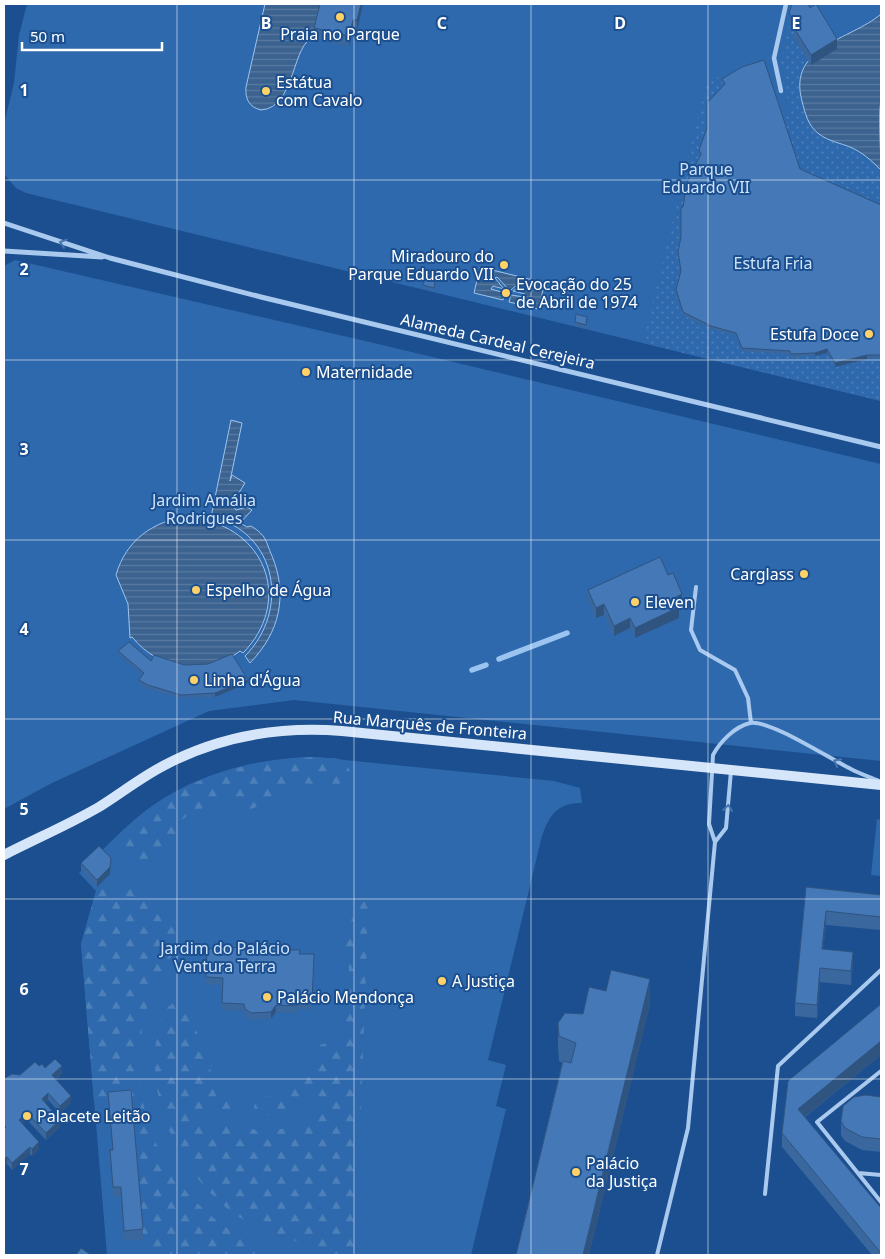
<svg xmlns="http://www.w3.org/2000/svg" width="885" height="1259" viewBox="0 0 885 1259" font-family="'Noto Sans',sans-serif">
  <defs>
    <pattern id="forest-firs" width="22" height="20" patternUnits="userSpaceOnUse" patternTransform="scale(1.25)"><rect width="22" height="20" fill="#2e69ad"/><path d="M5 1l3.5 6h-7zM16 11l3.5 6h-7z" fill="#4d80b9"/></pattern>
    <pattern id="garden-dots" width="8" height="8" patternUnits="userSpaceOnUse" patternTransform="scale(1.25)"><rect width="8" height="8" fill="#2e69ad"/><path d="M2 2h.1M6 6h.1" fill="none" stroke="#4d80b9" stroke-width="1.8" stroke-linecap="round"/></pattern>
    <pattern id="water-rules" width="6" height="5" patternUnits="userSpaceOnUse" patternTransform="scale(1.25)"><rect width="6" height="5" fill="#3c6290"/><path d="M0 2.5h6" fill="none" stroke="#597aa1"/></pattern>
  </defs>
  <rect width="100%" height="100%" fill="#1b4f8f"/>
  <!-- green -->
  <path fill="#2e69ad" d="M 27,4 L 881,4 L 881,401 L 26,193 L 16,188 L 4,174 L 4,124 L 14,83 L 19,35 Z
    M 15,260 L 378,344 L 881,464 L 881,761 L 294,700 L 209,711 L 52,783 L 4,809 L 4,266 Z
    M 315,757 L 554,781 L 580,788 L 582,803 C 558,802 549,816 542,836 L 488,1060 L 506,1065 L 496,1106 L 506,1109 L 471,1255 L 107,1255 L 81,944 L 96,891 L 79,873 C 99,853 119,833 140,815 C 190,775 252,758 315,757 Z
    M 877,819 L 881,820 L 881,876 L 871,875 Z"/>
  <!-- forest -->
  <path fill="url(#forest-firs)" d="M 315,757 L 340,759 L 350,770 L 339,785 C 322,788 311,782 297,784 C 267,789 253,830 224,797 L 216,797 C 204,811 188,813 176,824 L 179,839 L 167,854 L 156,863 L 150,860 L 137,863 L 121,845 L 120,833 C 174,782 241,759 315,757 Z
    M 124,885 L 143,892 L 189,932 C 175,950 162,969 153,991 C 110,1101 171,1220 283,1255 L 159,1255 L 150,1250 L 143,1239 L 131,1101 L 94,1103 L 81,944 L 96,891 Z
    M 369,885 L 356,1255 C 348,1255 337,1257 329,1255 C 319,1253 308,1246 298,1242 C 276,1235 255,1228 236,1215 C 175,1171 136,1085 164,1011 C 188,985 193,1024 199,1037 C 204,1046 210,1052 217,1058 L 209,1069 L 218,1077 L 220,1091 L 231,1095 L 235,1105 L 227,1113 L 216,1112 L 208,1116 L 205,1125 L 212,1131 C 235,1121 238,1122 262,1133 C 287,1125 305,1133 323,1110 L 322,1099 L 312,1095 L 299,1108 L 282,1115 L 261,1115 L 254,1108 L 256,1098 L 267,1096 L 279,1097 L 298,1076 L 308,1075 L 309,1062 L 318,1053 L 320,1045 L 345,1037 L 349,969 L 344,950 L 352,918 L 353,898 L 359,886 Z"/>
  <!-- garden -->
  <path fill="url(#garden-dots)" d="M 789,23 L 797,36 L 794,38 L 808,61 L 803,67 L 812,127 L 822,137 L 860,153 L 881,170 L 881,401 L 643,343 L 707,81 L 764,63 L 781,114 L 791,111 L 786,92 L 784,66 L 781,65 Z"/>
  <!-- water -->
  <path fill="url(#water-rules)" stroke="#9cc4f0" d="M 265,4 L 322,4 L 314,38 C 292,41 296,108 261,110 C 249,107 245,99 246,87 Z
    M 881,14 L 881,102 C 878,110 881,157 881,170 C 872,161 862,152 850,147 C 840,143 828,141 819,134 C 808,126 805,113 802,101 C 787,46 851,40 881,14 Z
    M 480,267 L 545,283 L 538,309 L 509,302 L 511,295 L 524,297 L 525,294 L 513,291 L 523,284 L 521,281 L 510,291 L 497,277 L 495,278 L 504,289 L 493,286 L 491,289 L 505,293 L 503,300 L 474,293 Z
    M 231,420 L 242,423 L 230,481 L 232,475 L 245,483 L 232,504 L 236,510 L 247,507 L 252,510 L 240,523 L 247,527 L 251,526 C 267,536 265,540 272,556 C 288,595 280,632 250,663 L 245,656 C 290,611 278,532 211,517 Z
    M 189,516 L 202,516 L 201,519 C 269,533 291,604 243,653 L 240,651 C 205,678 160,671 132,637 L 130,638 L 128,604 L 116,575 C 126,540 153,521 189,516 Z"/>
  <g fill="none" stroke-linecap="round" stroke-linejoin="round">
    <!-- stream -->
    <path stroke="#9cc4f0" stroke-width="5.5" d="M 499,659 L 567,633
      M 472,670 L 486,665"/>
    <!-- service -->
    <path stroke="#a9c9ee" stroke-width="4" d="M 696,587 L 691,630 L 700,650 L 735,670 L 748,698 L 751,723
      M 715,842 L 726,828 L 731,771
      M 881,1071 L 817,1122 L 881,1202
      M 858,1173 L 881,1175
      M 765,1194 L 778,1066 L 881,970
      M 657,1255 L 688,1128 L 715,842 L 709,824 L 713,755 C 720,742 734,727 750,723 C 769,719 830,759 851,769 C 860,774 870,777 879,781"/>
    <!-- pedestrian -->
    <path stroke="#a9c9ee" stroke-width="4.5" d="M 781,91 L 774,58 L 786,4"/>
    <!-- minor -->
    <path stroke="#a9c9ee" stroke-width="5" d="M 4,223 L 110,258 L 261,297 L 881,447
      M 4,251 L 102,257"/>
    <!-- secondary -->
    <path stroke="#d6e6fa" stroke-width="10" d="M 4,855 C 35,839 68,825 99,807 C 120,794 140,778 163,766 C 219,736 279,726 342,731 L 881,785"/>
  </g>
  <!-- wall -->
  <path fill="#3a679d" d="M 363,4 L 357,31 L 353,30 L 349,47 L 314,38 L 314,28 Z
    M 789,13 L 837,49 L 811,65 L 794,38 L 794,31 L 789,23 Z
    M 722,79 L 800,169 L 881,205 L 881,358 L 867,359 L 835,367 L 827,353 L 815,356 L 791,358 L 790,354 L 742,351 L 736,336 L 711,329 L 683,315 L 676,293 L 676,289 L 680,272 L 678,252 L 681,237 L 683,207 L 700,156 L 699,150 L 724,85 L 722,82 Z
    M 435,284 L 434,291 L 423,288 L 423,285 Z
    M 587,321 L 586,328 L 575,326 L 575,322 Z
    M 668,575 L 682,605 L 678,607 L 679,618 L 635,638 L 630,628 L 614,636 L 604,615 L 596,618 L 588,600 L 588,590 Z
    M 118,651 L 151,661 L 184,665 L 248,683 L 215,697 L 181,698 L 148,689 L 139,684 L 139,680 L 142,675 L 118,654 Z
    M 81,863 L 110,874 L 97,887 L 81,870 Z
    M 806,887 L 881,895 L 881,930 L 826,925 L 823,949 L 853,965 L 851,985 L 820,982 L 817,1018 L 795,1016 L 795,1003 Z
    M 207,949 L 279,950 L 300,954 L 314,954 L 312,1009 L 297,1009 L 297,1013 L 276,1012 L 271,1019 L 251,1020 L 245,1016 L 244,1011 L 222,1010 L 222,985 L 206,984 Z
    M 650,1004 L 589,1255 L 516,1255 L 562,1063 L 559,1061 L 558,1048 L 558,1023 L 583,1014 Z
    M 881,1004 L 881,1055 L 805,1117 L 881,1208 L 881,1255 L 872,1255 L 782,1147 L 782,1133 Z
    M 39,1066 L 45,1068 L 62,1073 L 56,1079 L 71,1103 L 60,1113 L 48,1100 L 45,1103 L 60,1127 L 46,1140 L 27,1120 L 22,1124 L 39,1149 L 32,1156 L 30,1154 L 12,1170 L 7,1164 L 4,1166 L 4,1081 L 20,1075 Z
    M 108,1092 L 143,1229 L 143,1239 L 124,1241 L 121,1197 L 113,1197 L 110,1160 L 110,1150 L 113,1150 L 108,1102 Z
    M 881,1097 L 881,1152 L 862,1150 L 845,1141 L 841,1135 L 841,1121 Z"/>
  <!-- shaded-wall -->
  <path fill="#305480" d="M 361,4 L 363,4 L 357,31 L 357,20 Z
    M 353,20 L 353,30 L 349,47 L 349,36 Z
    M 837,39 L 837,49 L 811,65 L 811,55 Z
    M 827,349 L 827,353 L 815,356 L 815,353 Z
    M 867,355 L 867,359 L 835,367 L 835,363 Z
    M 682,594 L 682,605 L 674,608 L 674,598 Z
    M 604,604 L 604,615 L 596,618 L 596,608 Z
    M 679,607 L 679,618 L 635,638 L 635,628 Z
    M 630,618 L 630,628 L 614,636 L 614,626 Z
    M 248,680 L 248,683 L 215,697 L 215,693 Z
    M 111,858 L 110,874 L 97,887 L 97,880 Z
    M 826,911 L 826,925 L 822,962 L 822,949 Z
    M 853,952 L 853,965 L 851,985 L 851,971 Z
    M 820,968 L 820,982 L 817,1018 L 817,1005 Z
    M 650,979 L 650,1004 L 589,1255 L 583,1255 Z
    M 276,1005 L 276,1012 L 271,1019 L 271,1012 Z
    M 881,1041 L 881,1055 L 798,1122 L 798,1109 Z
    M 62,1066 L 62,1073 L 52,1082 L 52,1075 Z
    M 48,1093 L 48,1100 L 42,1106 L 42,1099 Z
    M 71,1096 L 71,1103 L 60,1113 L 60,1106 Z
    M 27,1113 L 27,1120 L 19,1127 L 19,1120 Z
    M 60,1120 L 60,1127 L 46,1140 L 46,1133 Z
    M 39,1142 L 39,1149 L 32,1156 L 32,1149 Z
    M 30,1147 L 30,1154 L 12,1170 L 12,1163 Z
    M 7,1157 L 7,1164 L 4,1166 L 4,1159 Z"/>
  <!-- building -->
  <path fill="#4478b7" stroke="#305480" d="M 320,4 L 361,4 L 357,20 L 353,20 L 349,36 L 314,28 Z
    M 792,4 L 808,4 L 810,8 L 816,4 L 837,39 L 811,55 L 794,28 L 797,26 L 789,13 Z
    M 764,60 L 800,169 L 881,205 L 881,355 L 867,355 L 835,363 L 827,349 L 815,353 L 791,354 L 790,351 L 742,348 L 736,333 L 711,326 L 683,312 L 676,289 L 681,271 L 678,252 L 681,237 L 681,208 L 683,207 L 687,182 L 701,154 L 699,150 L 707,128 L 707,103 L 725,84 L 722,79 L 742,67 Z
    M 425,278 L 435,281 L 434,288 L 423,285 Z
    M 576,314 L 587,317 L 586,325 L 575,322 Z
    M 660,557 L 668,575 L 673,573 L 682,594 L 674,598 L 679,607 L 635,628 L 630,618 L 614,626 L 604,604 L 596,608 L 588,590 Z
    M 129,642 L 151,661 L 154,655 L 184,665 L 208,664 L 232,654 L 248,680 L 215,693 L 181,695 L 148,685 L 139,680 L 144,673 L 118,651 Z
    M 99,846 L 111,858 L 110,867 L 97,880 L 81,863 Z
    M 806,887 L 881,895 L 881,917 L 826,911 L 822,949 L 853,952 L 851,971 L 820,968 L 817,1005 L 795,1003 Z
    M 246,943 L 279,944 L 278,950 L 300,950 L 299,954 L 314,954 L 312,1002 L 297,1002 L 297,1006 L 276,1005 L 271,1012 L 251,1013 L 245,1009 L 244,1004 L 222,1003 L 223,978 L 206,977 L 207,949 L 246,947 Z
    M 611,970 L 650,979 L 583,1255 L 516,1255 L 563,1061 L 571,1063 L 576,1043 L 559,1036 L 558,1023 L 565,1013 L 583,1014 L 589,987 L 606,991 Z
    M 881,1004 L 881,1041 L 798,1109 L 881,1208 L 881,1253 L 782,1133 L 788,1081 Z
    M 55,1059 L 62,1066 L 52,1075 L 71,1096 L 60,1106 L 48,1093 L 42,1099 L 60,1120 L 46,1133 L 27,1113 L 19,1120 L 39,1142 L 32,1149 L 30,1147 L 12,1163 L 7,1157 L 4,1159 L 4,1129 L 6,1127 L 4,1125 L 4,1081 L 5,1078 L 12,1074 L 20,1075 L 35,1062 L 39,1066 L 42,1064 L 45,1068 Z
    M 131,1090 L 143,1229 L 124,1231 L 121,1187 L 113,1187 L 110,1150 L 113,1150 L 108,1092 Z
    M 866,1095 L 881,1097 L 881,1139 L 862,1137 L 845,1128 L 841,1121 L 843,1106 L 854,1097 Z
    M 81,1248 L 91,1255 L 76,1255 Z"/>
  <!-- one-way arrows -->
  <defs><path id="oneway-chevron" d="M-2-3.5L2.5 0L-2 3.5" fill="none" stroke-width="1.6" stroke-linecap="round" stroke-linejoin="round" transform="scale(1.25)"/></defs>
  <g stroke="#4674ac">
    <use href="#oneway-chevron" transform="translate(63 243) rotate(-162)"/>
    <use href="#oneway-chevron" transform="translate(837 762) rotate(-152)"/>
    <use href="#oneway-chevron" transform="translate(728 808) rotate(-83)"/>
  </g>
  <!-- grid -->
  <path fill="none" stroke="#fff" stroke-width="1" stroke-opacity="0.55" d="M 177,4 L 177,1255M 354,4 L 354,1255M 531,4 L 531,1255M 708,4 L 708,1255M 4,180 L 881,180M 4,360 L 881,360M 4,540 L 881,540M 4,719 L 881,719M 4,899 L 881,899M 4,1079 L 881,1079"/>
  <!-- markers -->
  <g fill="#ffd166" stroke="#1b4f8f" stroke-width="2">
    <circle cx="340" cy="17" r="5"/>
    <circle cx="266" cy="91" r="5"/>
    <circle cx="504" cy="265" r="5"/>
    <circle cx="506" cy="293" r="5"/>
    <circle cx="869" cy="334" r="5"/>
    <circle cx="306" cy="372" r="5"/>
    <circle cx="804" cy="574" r="5"/>
    <circle cx="196" cy="590" r="5"/>
    <circle cx="635" cy="602" r="5"/>
    <circle cx="194" cy="680" r="5"/>
    <circle cx="442" cy="981" r="5"/>
    <circle cx="267" cy="997" r="5"/>
    <circle cx="27" cy="1116" r="5"/>
    <circle cx="576" cy="1172" r="5"/>
  </g>
  <g text-anchor="middle" stroke-width="4" stroke-linejoin="round" paint-order="stroke">
    <!-- poi labels -->
    <g font-size="16" fill="#fff" stroke="#1b4f8f" text-anchor="start">
      <text x="340" y="40" text-anchor="middle">Praia no Parque</text>
      <text x="276" y="88">Estátua<tspan x="276" dy="18">com Cavalo</tspan></text>
      <text x="494" y="262" text-anchor="end">Miradouro do<tspan x="494" dy="18">Parque Eduardo VII</tspan></text>
      <text x="516" y="290">Evocação do 25<tspan x="516" dy="18">de Abril de 1974</tspan></text>
      <text x="859" y="340" text-anchor="end">Estufa Doce</text>
      <text x="316" y="378">Maternidade</text>
      <text x="794" y="580" text-anchor="end">Carglass</text>
      <text x="206" y="596">Espelho de Água</text>
      <text x="645" y="608">Eleven</text>
      <text x="204" y="686">Linha d'Água</text>
      <text x="452" y="987">A Justiça</text>
      <text x="277" y="1003">Palácio Mendonça</text>
      <text x="37" y="1122">Palacete Leitão</text>
      <text x="586" y="1169">Palácio<tspan x="586" dy="18">da Justiça</tspan></text>
    </g>
    <!-- park labels -->
    <g font-size="16" fill="#cfe3fa" stroke="#1b4f8f">
      <text x="706" y="175">Parque<tspan x="706" dy="18">Eduardo VII</tspan></text>
      <text x="773" y="269">Estufa Fria</text>
      <text x="204" y="506">Jardim Amália<tspan x="204" dy="18">Rodrigues</tspan></text>
      <text x="225" y="954">Jardim do Palácio<tspan x="225" dy="18">Ventura Terra</tspan></text>
    </g>
    <!-- street labels -->
    <g font-size="16" fill="#fff" stroke="#1b4f8f">
      <text transform="translate(498 341) rotate(13)" y="6">Alameda Cardeal Cerejeira</text>
      <text transform="translate(430 725) rotate(5)" y="6">Rua Marquês de Fronteira</text>
    </g>
  </g>
  <g font-size="16" text-anchor="middle" font-weight="bold" fill="#fff" stroke="#1b4f8f" stroke-width="4" stroke-linejoin="round" paint-order="stroke">
    <text x="266" y="29">B</text>
    <text x="442" y="29">C</text>
    <text x="620" y="29">D</text>
    <text x="796" y="29">E</text>
    <text x="24" y="96">1</text>
    <text x="24" y="275">2</text>
    <text x="24" y="455">3</text>
    <text x="24" y="635">4</text>
    <text x="24" y="815">5</text>
    <text x="24" y="995">6</text>
    <text x="24" y="1175">7</text>
  </g>
  <!-- border -->
  <rect width="885" height="1259" fill="none" stroke="#ffffff" stroke-width="10"/>
  <!-- scale -->
  <path d="M22 42v8h140v-8" fill="none" stroke="#ffffff" stroke-width="2.5"/>
  <text x="30" y="42" font-size="15" fill="#ffffff" stroke="#1b4f8f" stroke-width="4" paint-order="stroke">50 m</text>
</svg>
